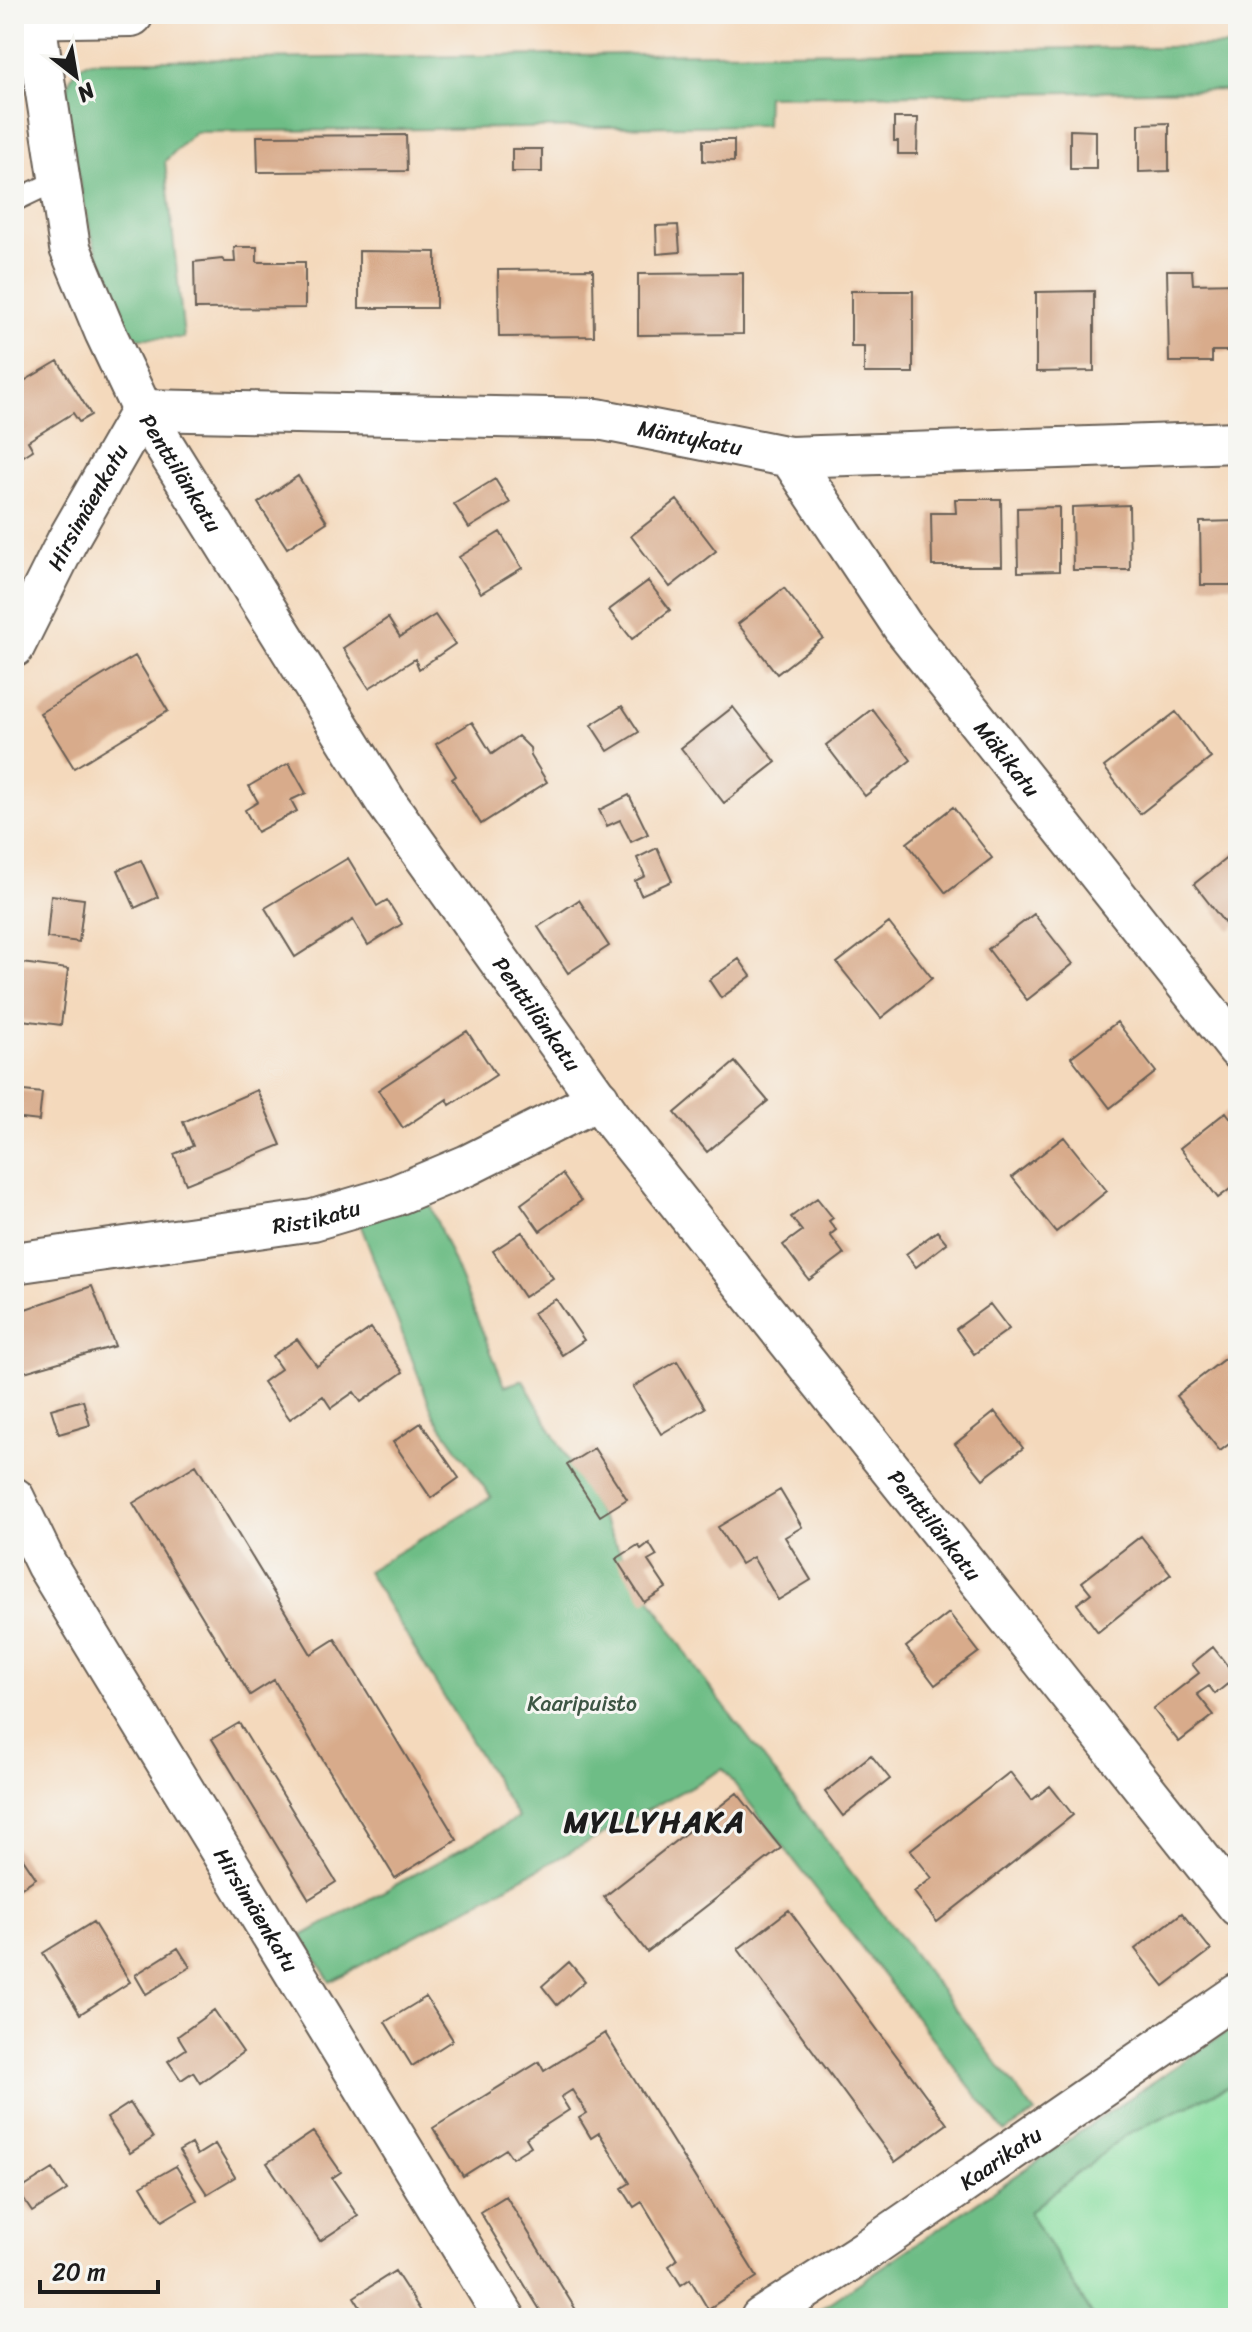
<svg xmlns="http://www.w3.org/2000/svg" width="1252" height="2332" viewBox="0 0 1252 2332" font-family="Sriracha,sans-serif">
  <rect width="100%" height="100%" fill="#f6f6f2"/>
  <filter id="ink" filterUnits="userSpaceOnUse"><feTurbulence type="fractalNoise" baseFrequency=".0125" numOctaves="2"/><feDisplacementMap in="SourceGraphic" scale="16" xChannelSelector="R" yChannelSelector="G"/><feConvolveMatrix kernelMatrix="1 2 1 2 8 2 1 2 1" color-interpolation-filters="sRGB"/></filter>
  <filter id="wash" filterUnits="userSpaceOnUse"><feTurbulence type="fractalNoise" baseFrequency=".006" numOctaves="4" result="noise"/><feDisplacementMap in="SourceGraphic" scale="32" xChannelSelector="R" yChannelSelector="G"/><feGaussianBlur stdDeviation="1.8" result="paint"/><feColorMatrix in="noise" values="0 0 0 0 0 0 0 0 0 0 0 0 0 0 0 0 0 1.4 0 .05"/><feComposite in="paint" operator="in"/></filter>
  <g filter="url(#wash)">
    <rect width="100%" height="100%" fill="#f4d9bc"/>
    <!-- green -->
    <path fill="#89dea0" stroke="#527d5e" stroke-width="2" d="M 1238,2082 L 1238,2318 L 1094,2318 L 1029,2212 L 1127,2134 Z"/>
    <!-- forest -->
    <path fill="#6ebd86" stroke="#456c51" stroke-width="2" d="M 1238,46 L 1238,90 L 767,96 L 766,125 L 195,132 L 165,161 L 184,338 L 132,338 C 99,274 85,219 74,149 C 69,121 53,63 97,61 Z
      M 428,1200 L 505,1386 L 523,1380 L 620,1551 L 701,1676 L 1035,2113 L 1005,2132 L 723,1769 L 330,1982 L 302,1936 L 518,1818 L 367,1571 L 491,1497 L 434,1416 L 359,1221 Z
      M 1238,2024 L 1238,2082 L 1127,2134 L 1029,2212 L 1094,2318 L 826,2318 L 821,2309 Z"/>
    <g id="blocks">
      <!-- building -->
      <path fill="#d8ab8b" d="M 894,118 L 918,118 L 917,154 L 898,154 L 898,141 L 894,141 Z
        M 1169,123 L 1169,171 L 1139,172 L 1139,124 Z
        M 1070,130 L 1096,131 L 1096,169 L 1070,169 Z
        M 406,135 L 407,171 L 258,172 L 257,136 Z
        M 703,140 L 734,140 L 734,162 L 703,161 Z
        M 512,149 L 542,149 L 542,172 L 512,172 Z
        M 678,225 L 680,252 L 657,254 L 656,226 Z
        M 234,247 L 257,247 L 257,262 L 305,262 L 305,308 L 195,309 L 194,262 L 222,259 L 225,262 L 235,262 Z
        M 359,251 L 436,252 L 436,308 L 359,308 Z
        M 593,269 L 594,336 L 499,337 L 498,270 Z
        M 1167,270 L 1192,270 L 1193,284 L 1238,283 L 1238,351 L 1212,351 L 1212,362 L 1169,362 Z
        M 743,273 L 743,334 L 638,335 L 638,274 Z
        M 851,291 L 913,291 L 913,373 L 864,373 L 864,347 L 851,347 Z
        M 1094,291 L 1094,371 L 1036,372 L 1036,292 Z
        M 58,361 L 91,415 L 79,422 L 73,413 L 28,441 L 33,450 L 14,462 L 14,387 Z
        M 298,476 L 327,522 L 287,548 L 258,503 Z
        M 495,479 L 510,503 L 469,528 L 454,504 Z
        M 955,499 L 1001,499 L 1002,566 L 932,566 L 931,513 L 956,513 Z
        M 677,500 L 716,551 L 670,587 L 631,536 Z
        M 1129,505 L 1130,570 L 1073,570 L 1072,507 Z
        M 1059,507 L 1059,571 L 1018,572 L 1017,508 Z
        M 1238,521 L 1238,585 L 1201,585 L 1200,522 Z
        M 500,532 L 522,568 L 481,593 L 459,557 Z
        M 648,581 L 670,610 L 632,639 L 609,610 Z
        M 784,588 L 823,638 L 777,674 L 738,624 Z
        M 435,615 L 455,644 L 419,669 L 415,659 L 369,688 L 343,648 L 388,618 L 400,637 Z
        M 135,656 L 168,711 L 74,768 L 40,713 Z
        M 622,706 L 639,732 L 608,751 L 591,725 Z
        M 733,707 L 776,762 L 724,803 L 681,748 Z
        M 872,709 L 911,760 L 865,796 L 826,745 Z
        M 1176,712 L 1211,758 L 1140,814 L 1104,767 Z
        M 472,722 L 492,754 L 518,736 L 530,748 L 531,756 L 547,782 L 481,824 L 452,779 L 456,776 L 436,744 Z
        M 289,763 L 306,793 L 291,800 L 297,811 L 257,832 L 245,810 L 258,802 L 249,786 Z
        M 629,795 L 648,834 L 631,842 L 620,820 L 607,826 L 599,810 Z
        M 953,807 L 992,858 L 946,893 L 907,843 Z
        M 657,848 L 672,881 L 641,895 L 635,881 L 645,876 L 637,858 Z
        M 1238,849 L 1238,924 L 1230,930 L 1194,884 Z
        M 348,858 L 377,906 L 387,900 L 402,924 L 368,945 L 353,920 L 295,957 L 265,908 Z
        M 141,860 L 158,897 L 135,908 L 118,870 Z
        M 51,895 L 84,899 L 79,942 L 47,938 Z
        M 579,900 L 609,946 L 568,973 L 538,927 Z
        M 1034,914 L 1073,964 L 1027,1000 L 988,949 Z
        M 889,923 L 932,978 L 881,1018 L 837,963 Z
        M 739,959 L 751,976 L 721,998 L 709,980 Z
        M 14,962 L 68,969 L 61,1025 L 14,1019 Z
        M 1117,1022 L 1156,1072 L 1110,1108 L 1071,1057 Z
        M 467,1031 L 496,1075 L 450,1105 L 447,1099 L 403,1128 L 378,1090 Z
        M 735,1062 L 768,1101 L 707,1152 L 675,1113 Z
        M 14,1090 L 42,1093 L 39,1121 L 14,1118 Z
        M 257,1090 L 281,1145 L 186,1184 L 174,1154 L 193,1146 L 183,1122 Z
        M 1226,1112 L 1238,1128 L 1238,1183 L 1218,1198 L 1180,1148 Z
        M 1064,1137 L 1107,1191 L 1056,1232 L 1012,1177 Z
        M 562,1174 L 581,1201 L 540,1231 L 521,1204 Z
        M 817,1198 L 833,1218 L 829,1221 L 836,1230 L 830,1235 L 844,1254 L 809,1280 L 783,1245 L 802,1231 L 791,1217 Z
        M 937,1231 L 947,1243 L 916,1267 L 906,1254 Z
        M 522,1232 L 553,1278 L 524,1297 L 493,1251 Z
        M 92,1286 L 115,1346 L 14,1375 L 14,1313 Z
        M 556,1299 L 584,1340 L 562,1355 L 533,1313 Z
        M 990,1304 L 1009,1329 L 974,1354 L 956,1329 Z
        M 371,1328 L 403,1372 L 361,1402 L 354,1392 L 331,1408 L 323,1396 L 290,1419 L 263,1382 L 281,1369 L 272,1356 L 297,1339 L 317,1366 Z
        M 1228,1356 L 1238,1368 L 1238,1437 L 1220,1451 L 1176,1396 Z
        M 677,1361 L 705,1408 L 661,1434 L 633,1387 Z
        M 83,1400 L 90,1425 L 59,1434 L 51,1409 Z
        M 995,1412 L 1023,1448 L 983,1479 L 955,1444 Z
        M 421,1423 L 459,1478 L 431,1498 L 393,1442 Z
        M 594,1448 L 627,1499 L 600,1516 L 567,1465 Z
        M 196,1465 L 311,1654 L 335,1639 L 457,1840 L 395,1878 L 274,1680 L 250,1695 L 133,1503 Z
        M 780,1490 L 802,1527 L 785,1537 L 811,1580 L 778,1600 L 753,1557 L 741,1564 L 718,1527 Z
        M 1141,1536 L 1171,1574 L 1098,1632 L 1077,1604 L 1091,1593 L 1082,1582 Z
        M 649,1543 L 657,1556 L 648,1561 L 666,1588 L 644,1602 L 616,1559 L 638,1545 L 641,1549 Z
        M 949,1613 L 979,1652 L 935,1685 L 906,1647 Z
        M 1213,1647 L 1236,1677 L 1215,1694 L 1209,1686 L 1197,1694 L 1214,1715 L 1179,1742 L 1153,1709 L 1199,1673 L 1192,1664 Z
        M 239,1723 L 336,1882 L 309,1899 L 212,1739 Z
        M 871,1755 L 890,1779 L 843,1816 L 825,1792 Z
        M 1010,1772 L 1032,1800 L 1050,1786 L 1073,1815 L 937,1922 L 914,1892 L 932,1878 L 910,1850 Z
        M 737,1793 L 781,1848 L 647,1952 L 604,1897 Z
        M 14,1845 L 36,1878 L 14,1893 Z
        M 789,1910 L 947,2124 L 895,2162 L 738,1949 Z
        M 1182,1913 L 1211,1950 L 1164,1986 L 1135,1949 Z
        M 93,1922 L 130,1982 L 80,2014 L 43,1953 Z
        M 178,1948 L 190,1967 L 146,1994 L 135,1975 Z
        M 569,1962 L 585,1981 L 557,2005 L 542,1986 Z
        M 426,1997 L 453,2040 L 412,2066 L 385,2022 Z
        M 214,2010 L 243,2052 L 200,2083 L 193,2072 L 181,2080 L 168,2061 L 186,2049 L 178,2036 Z
        M 605,2033 L 757,2277 L 708,2309 L 690,2279 L 681,2285 L 669,2266 L 677,2260 L 642,2202 L 634,2207 L 622,2188 L 630,2183 L 599,2133 L 591,2138 L 579,2118 L 587,2113 L 572,2090 L 561,2097 L 569,2110 L 526,2138 L 531,2146 L 512,2158 L 506,2149 L 463,2176 L 433,2128 L 539,2062 L 544,2071 Z
        M 130,2103 L 153,2138 L 130,2153 L 107,2118 Z
        M 313,2132 L 341,2172 L 332,2178 L 358,2216 L 320,2241 L 267,2163 Z
        M 191,2144 L 197,2155 L 215,2144 L 235,2177 L 207,2194 L 179,2151 Z
        M 176,2166 L 197,2200 L 162,2221 L 141,2186 Z
        M 53,2169 L 67,2190 L 32,2212 L 18,2191 Z
        M 506,2196 L 581,2318 L 545,2318 L 480,2212 Z
        M 395,2271 L 424,2316 L 367,2318 L 354,2297 Z"/>
    </g>
  </g>
  <g filter="url(#ink)">
    <use href="#blocks" fill-opacity="0" stroke="#685e54" stroke-width="2"/>
    <g fill="none" stroke-linecap="round" stroke-linejoin="round">
      <defs>
        <path id="service" d="M 14,201 L 58,180"/>
        <g id="minor">
          <path id="s1" d="M 34,14 L 70,248 L 105,332 L 142,410 L 386,802 L 613,1120 L 1238,1906"/>
          <path id="s2" d="M 142,410 L 598,419 L 790,457 L 1238,442"/>
          <path id="s3" d="M 790,457 L 903,627 L 1238,1049"/>
          <path id="s4" d="M 14,647 L 67,541 L 142,410"/>
          <path id="s5" d="M 14,1263 L 313,1220 L 394,1196 L 468,1165 L 599,1099"/>
          <path id="s6" d="M 14,1498 L 46,1564 L 505,2318"/>
          <path id="s7" d="M 761,2318 L 868,2249 L 1238,1994"/>
        </g>
        <path id="secondary" d="M 14,16 L 131,14"/>
      </defs>
      <!-- service casing -->
      <use href="#service" stroke="#685e54" stroke-width="24"/>
      <!-- minor casing -->
      <use href="#minor" stroke="#685e54" stroke-width="44"/>
      <!-- secondary casing -->
      <use href="#secondary" stroke="#685e54" stroke-width="48"/>
      <!-- service -->
      <use href="#service" stroke="#fff" stroke-width="20"/>
      <!-- minor -->
      <use href="#minor" stroke="#fff" stroke-width="40"/>
      <!-- secondary -->
      <use href="#secondary" stroke="#fff" stroke-width="44"/>
    </g>
  </g>
  <g text-anchor="middle" stroke-width="6" stroke-linejoin="round" paint-order="stroke">
    <!-- street labels -->
    <g font-size="22" fill="#1c1c1c" stroke="#f6f6f2">
      <text dy="8" stroke="none"><textPath href="#s2" startOffset="550">Mäntykatu</textPath></text>
      <text dy="8" stroke="none"><textPath href="#s1" startOffset="488">Penttilänkatu</textPath></text>
      <text dy="8" stroke="none"><textPath href="#s4" startOffset="158">Hirsimäenkatu</textPath></text>
      <text dy="8" stroke="none"><textPath href="#s3" startOffset="372">Mäkikatu</textPath></text>
      <text dy="8" stroke="none"><textPath href="#s1" startOffset="1136">Penttilänkatu</textPath></text>
      <text dy="8" stroke="none"><textPath href="#s5" startOffset="306">Ristikatu</textPath></text>
      <text dy="8" stroke="none"><textPath href="#s1" startOffset="1784">Penttilänkatu</textPath></text>
      <text dy="8" stroke="none"><textPath href="#s6" startOffset="478">Hirsimäenkatu</textPath></text>
      <text dy="8" stroke="none"><textPath href="#s7" startOffset="288">Kaarikatu</textPath></text>
    </g>
    <!-- park labels -->
    <g font-size="22" fill="#3d5644" stroke="#f6f6f2">
      <text x="582" y="1711">Kaaripuisto</text>
    </g>
    <!-- district labels -->
    <g font-size="30" font-weight="bold" letter-spacing="2" fill="#1c1c1c" stroke="#f6f6f2">
      <text x="655" y="1832">MYLLYHAKA</text>
    </g>
  </g>
  <!-- margin -->
  <rect width="1252" height="2332" fill="none" stroke="#f6f6f2" stroke-width="48"/>
  <!-- north arrow -->
  <g transform="translate(76 76) rotate(149)" stroke="#f6f6f2" stroke-width="6" paint-order="stroke">
  <path d="M0-6L14 30L0 20L-14 30Z" fill="#1c1c1c"/>
  <text y="-12" font-size="22" font-weight="bold" text-anchor="middle" fill="#1c1c1c">N</text>
  </g>
  <!-- scale -->
  <path d="M40 2280v12h118v-12" fill="none" stroke="#1c1c1c" stroke-width="4"/>
  <text x="52" y="2280" font-size="24" fill="#1c1c1c" stroke="#f6f6f2" stroke-width="6" paint-order="stroke">20 m</text>
</svg>
